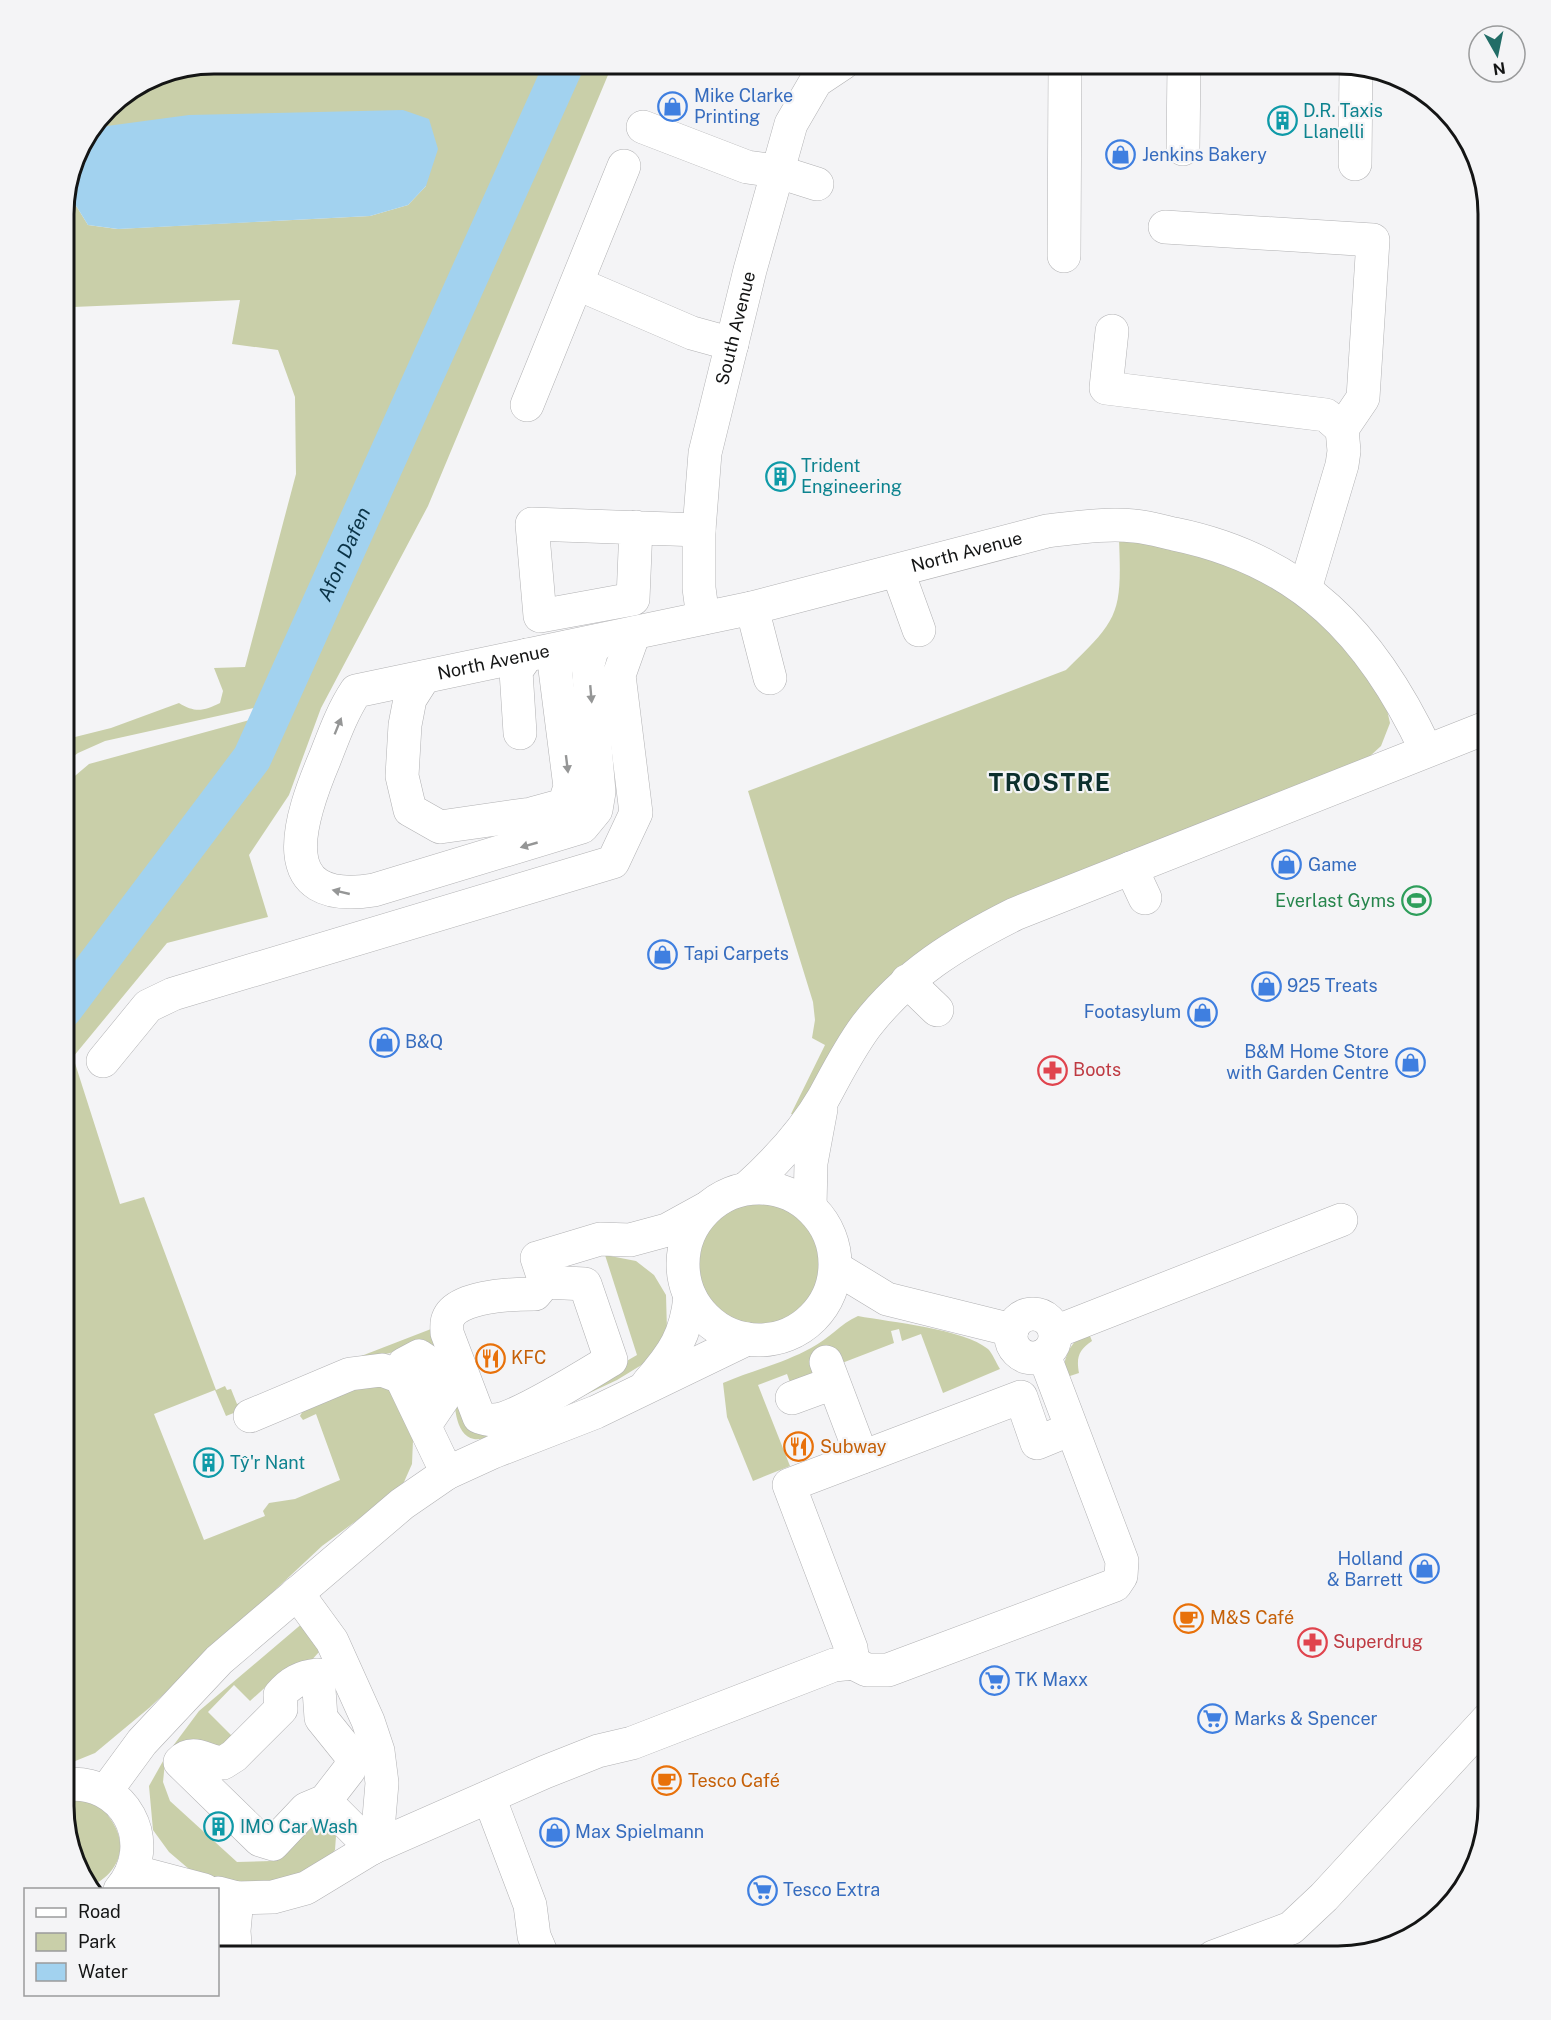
<svg xmlns="http://www.w3.org/2000/svg" width="1551" height="2020" viewBox="0 0 1551 2020" font-family="'Public Sans',sans-serif">
  <rect width="100%" height="100%" fill="#f4f4f6"/>
  <!-- green -->
  <path fill="#c9cfa9" d="M 214,63 L 559,63 L 267,705 L 105,741 L 78,753 L 63,764 L 63,740 L 111,728 L 179,703 C 195,713 204,711 220,703 L 223,691 L 214,668 L 245,667 L 296,474 L 295,397 L 278,350 L 232,344 L 240,300 L 73,307 L 63,305 L 63,204 L 70,180 L 75,204 L 88,225 L 117,229 L 370,216 L 408,205 L 426,186 L 107,126 L 83,141 L 114,101 L 156,74 Z
    M 576,63 L 613,63 L 428,506 L 321,708 L 289,795 L 249,855 L 268,917 L 167,943 L 73,1057 L 120,1204 L 144,1197 L 216,1390 L 225,1386 L 227,1390 L 231,1389 L 237,1404 L 431,1329 L 442,1356 L 425,1340 C 406,1343 399,1353 384,1354 L 226,1416 L 215,1390 L 154,1414 L 204,1540 L 265,1516 L 263,1511 L 269,1503 L 295,1499 L 340,1480 L 316,1414 L 303,1420 L 300,1416 L 304,1409 C 331,1395 357,1380 388,1388 L 413,1440 L 412,1464 L 404,1482 L 375,1507 L 322,1546 L 149,1708 L 95,1753 L 63,1766 L 63,1663 L 67,1661 L 63,1612 L 63,786 L 89,764 L 290,709 Z
    M 1134,538 L 1252,572 L 1326,622 L 1385,701 L 1390,723 L 1381,746 L 1369,757 L 954,930 L 801,1118 L 791,1114 L 825,1045 L 812,1038 L 815,1020 L 813,1002 L 748,791 L 1066,670 C 1119,619 1122,614 1119,539 Z
    M696 1265a63 63 0 1 1 126 0a63 63 0 1 1-126 0Z
    M 605,1255 L 636,1261 L 654,1275 L 666,1295 L 667,1331 L 648,1361 L 617,1380 L 498,1436 C 491,1437 481,1440 474,1439 C 454,1435 454,1401 454,1385 L 467,1425 L 597,1378 L 637,1355 Z
    M 858,1316 C 890,1322 964,1329 988,1349 C 993,1354 996,1363 1000,1369 L 943,1393 L 921,1334 L 902,1341 L 899,1329 L 891,1331 L 894,1343 L 842,1363 L 820,1380 L 793,1391 L 787,1374 L 758,1385 L 790,1466 L 753,1481 L 727,1417 L 723,1383 C 751,1371 784,1363 811,1348 C 829,1339 840,1324 858,1316 Z
    M 1088,1331 L 1092,1341 C 1079,1350 1076,1357 1079,1373 L 1064,1378 C 1062,1357 1071,1341 1088,1331 Z
    M 304,1622 L 319,1642 L 319,1652 L 309,1663 L 271,1682 L 250,1701 L 234,1685 L 208,1712 L 234,1738 L 219,1756 L 165,1762 L 163,1782 L 170,1801 L 237,1862 L 272,1861 L 315,1813 L 336,1836 L 335,1850 L 325,1863 L 266,1888 L 196,1875 L 169,1852 L 153,1830 L 149,1786 L 167,1754 L 199,1711 Z
    M 74,1798 C 82,1800 94,1802 101,1806 C 104,1808 107,1814 109,1817 C 131,1846 119,1874 88,1888 L 63,1806 L 63,1800 Z"/>
  <!-- water -->
  <path fill="#a2d2ef" d="M 403,110 L 429,119 L 438,149 L 426,186 L 408,205 L 370,216 L 118,229 L 88,225 L 75,204 L 70,180 L 79,147 L 107,126 L 189,115 Z
    M 63,1612 L 73,1643 L 67,1661 L 63,1663 Z"/>
  <g fill="none" stroke-linecap="round" stroke-linejoin="round">
    <!-- river -->
    <path stroke="#a2d2ef" stroke-width="39" id="s1" d="M 63,1009 L 252,758 L 565,63"/>
    <defs>
      <g id="minor">
        <path d="M 643,127 L 747,167 L 776,171 L 817,184"/>
        <path d="M 1183,149 L 1184,63"/>
        <path d="M 1355,164 L 1356,66"/>
        <path d="M 1165,227 L 1373,240 L 1363,398 L 1342,429 L 1344,451 L 1342,465 L 1305,589"/>
        <path d="M 1064,256 L 1065,63"/>
        <path d="M 578,284 L 692,333 L 732,344"/>
        <path d="M 1112,331 L 1106,388 L 1326,415 L 1342,429"/>
        <path d="M 527,405 L 624,166"/>
        <path d="M 636,527 L 633,599 L 540,616 L 532,524 L 699,530"/>
        <path d="M 898,572 L 919,630"/>
        <path d="M 752,608 L 770,678"/>
        <path id="s2" d="M 703,618 L 699,588 L 699,530 L 705,453 L 750,270 L 791,124 L 816,81 L 843,63"/>
        <path id="s3" d="M 601,640 L 592,650 L 588,664 L 599,792 L 596,810 L 582,827 L 374,890 C 269,907 300,817 325,758 C 334,735 342,712 356,691 L 752,608 L 1047,531 C 1075,528 1105,523 1134,526 C 1147,527 1161,531 1174,534 C 1302,560 1372,635 1426,750"/>
        <path d="M 424,677 L 410,699 L 405,725 L 402,776 L 410,810 L 440,827 L 531,814 L 564,805 L 570,787 L 555,669 L 567,647"/>
        <path d="M 520,733 L 516,671 L 527,655"/>
        <path d="M 1131,868 L 1145,898"/>
        <path d="M 907,981 L 937,1010"/>
        <path d="M 103,1061 L 148,1006 L 173,994 L 613,862 L 636,813 L 619,675 L 634,633"/>
        <circle cx="759" cy="1264" r="76"/>
        <path d="M 747,1188 C 777,1161 803,1133 824,1097 C 837,1073 849,1049 866,1026 C 906,974 957,943 1015,914 L 1488,727"/>
        <path d="M 810,1207 L 811,1163 L 821,1109"/>
        <path d="M 836,1268 L 887,1299 L 1012,1330"/>
        <path d="M 545,1282 L 585,1284 L 611,1360 C 589,1373 515,1420 493,1420 C 489,1420 483,1418 479,1417 L 447,1333 C 447,1329 446,1322 448,1319 C 456,1295 515,1294 535,1294 Z"/>
        <path d="M 545,1282 L 537,1258 L 600,1239 L 630,1240 L 667,1230 L 707,1208"/>
        <circle cx="1033" cy="1336" r="22"/>
        <path d="M 1055,1332 L 1341,1220"/>
        <path d="M 826,1362 L 862,1457"/>
        <path d="M 401,1377 L 404,1364 L 419,1356 L 431,1364 L 444,1397 L 425,1425"/>
        <path d="M 648,1383 C 674,1354 686,1335 690,1297"/>
        <path d="M 792,1398 L 833,1383"/>
        <path d="M 250,1416 L 350,1374 L 382,1370 L 401,1377 L 447,1473"/>
        <path d="M 297,1593 L 332,1641 L 368,1721 L 378,1751 L 382,1783 L 379,1818 L 372,1848"/>
        <path d="M 853,1663 L 851,1648 L 789,1485 L 1021,1397 L 1037,1443 L 1071,1429"/>
        <path d="M 318,1675 L 321,1718 L 350,1754 L 352,1761 L 349,1770 L 325,1801 L 306,1809 L 273,1844 L 260,1840 L 180,1762 C 193,1748 207,1762 223,1763 L 234,1756 L 281,1709 L 280,1695 C 291,1682 301,1677 318,1675 Z"/>
        <path d="M 63,1785 C 124,1776 160,1843 120,1890"/>
        <path d="M 106,1791 L 142,1742 L 219,1660 L 402,1504 L 447,1473 L 493,1452 L 596,1412 L 747,1339"/>
        <path d="M 489,1797 L 530,1905 L 534,1936 L 543,1957"/>
        <path d="M 325,1801 L 372,1848"/>
        <path d="M 132,1871 L 204,1890"/>
        <path d="M 218,1893 L 237,1898 L 273,1897 L 306,1888 L 372,1848 L 545,1772 L 598,1751 L 632,1743 L 834,1665 L 853,1663 L 867,1670 L 888,1670 L 1115,1585 L 1121,1576 L 1122,1561 L 1044,1355"/>
        <path d="M 236,1957 L 234,1931 L 237,1898"/>
        <path d="M 1213,1957 L 1291,1928 L 1324,1897 L 1488,1719"/>
      </g>
    </defs>
    <!-- minor casing -->
    <use href="#minor" stroke="#b1b1b3" stroke-width="34"/>
    <!-- minor -->
    <use href="#minor" stroke="#fff" stroke-width="33"/>
  </g>
  <!-- one-way arrows -->
  <defs><path id="oneway-solid" d="M-6-.8H1V-3.2L6.5 0L1 3.2V.8H-6Z" transform="scale(1.5)"/></defs>
  <g fill="#959696">
    <use href="#oneway-solid" transform="translate(591 694) rotate(85)"/>
    <use href="#oneway-solid" transform="translate(338 726) rotate(-68)"/>
    <use href="#oneway-solid" transform="translate(567 764) rotate(83)"/>
    <use href="#oneway-solid" transform="translate(529 845) rotate(164)"/>
    <use href="#oneway-solid" transform="translate(341 892) rotate(-167)"/>
  </g>
  <!-- icons -->
  <defs>
    <symbol id="shop-ring" viewBox="-11 -11 22 22"><circle r="9.5" fill="#f4f4f6" stroke="#3f7fe0" stroke-width="1.5"/><path d="M-5-2.5h2.3a2.7 3.5 0 0 1 5.4 0H5L5.5 6h-11ZM-1.5-2.5h3a1.5 2.3 0 0 0-3 0Z" fill="#3f7fe0"/></symbol>
    <symbol id="building-ring" viewBox="-11 -11 22 22"><circle r="9.5" fill="#f4f4f6" stroke="#0f9aa8" stroke-width="1.5"/><path d="M-4-6H4V6H1V3H-1V6H-4ZM-2.5-4.3h1.7v1.8h-1.7ZM.8-4.3h1.7v1.8H.8ZM-2.5-1h1.7V.8h-1.7ZM.8-1h1.7V.8H.8Z" fill="#0f9aa8"/></symbol>
    <symbol id="stadium-ring" viewBox="-11 -11 22 22"><circle r="9.5" fill="#f4f4f6" stroke="#2e9e5b" stroke-width="1.5"/><path d="M0-5a6.5 5 0 1 0 0 10a6.5 5 0 1 0 0-10ZM-3.5-1.8h7v3.6h-7Z" fill="#2e9e5b"/></symbol>
    <symbol id="pharmacy-ring" viewBox="-11 -11 22 22"><circle r="9.5" fill="#f4f4f6" stroke="#e0444e" stroke-width="1.5"/><path d="M-2-6h4v4h4v4h-4v4h-4v-4h-4v-4h4Z" fill="#e0444e"/></symbol>
    <symbol id="restaurant-ring" viewBox="-11 -11 22 22"><circle r="9.5" fill="#f4f4f6" stroke="#e8710a" stroke-width="1.5"/><path d="M-5-6h1v4h1v-4h1v4h1v-4h1v5L-1.5 .5V6h-2V.5L-5-1ZM5-6V6H3V1.5H1.5Q1.5-4 5-6Z" fill="#e8710a"/></symbol>
    <symbol id="cafe-ring" viewBox="-11 -11 22 22"><circle r="9.5" fill="#f4f4f6" stroke="#e8710a" stroke-width="1.5"/><path d="M-5.5-4.5H6V0H3Q3 3.5 0 3.5H-2.5Q-5.5 3.5-5.5 0ZM3-3.2v2h1.7v-2ZM-6 4.5H4V6H-6Z" fill="#e8710a"/></symbol>
    <symbol id="supermarket-ring" viewBox="-11 -11 22 22"><circle r="9.5" fill="#f4f4f6" stroke="#3f7fe0" stroke-width="1.5"/><path d="M-6-5.5h2.5l.6 2H6L4.5 2H-2.5L-4.4-4H-6ZM-1.5 3.2a1.3 1.3 0 1 0 .1 0ZM3 3.2a1.3 1.3 0 1 0 .1 0Z" fill="#3f7fe0"/></symbol>
  </defs>
  <g fill-rule="evenodd">
    <use href="#shop-ring" x="656" y="90" width="33" height="33"/>
    <use href="#building-ring" x="1266" y="104" width="33" height="33"/>
    <use href="#shop-ring" x="1104" y="138" width="33" height="33"/>
    <use href="#building-ring" x="764" y="460" width="33" height="33"/>
    <use href="#shop-ring" x="1270" y="848" width="33" height="33"/>
    <use href="#stadium-ring" x="1400" y="884" width="33" height="33"/>
    <use href="#shop-ring" x="646" y="938" width="33" height="33"/>
    <use href="#shop-ring" x="1250" y="970" width="33" height="33"/>
    <use href="#shop-ring" x="1186" y="996" width="33" height="33"/>
    <use href="#shop-ring" x="368" y="1026" width="33" height="33"/>
    <use href="#shop-ring" x="1394" y="1046" width="33" height="33"/>
    <use href="#pharmacy-ring" x="1036" y="1054" width="33" height="33"/>
    <use href="#restaurant-ring" x="474" y="1342" width="33" height="33"/>
    <use href="#restaurant-ring" x="782" y="1430" width="33" height="33"/>
    <use href="#building-ring" x="192" y="1446" width="33" height="33"/>
    <use href="#shop-ring" x="1408" y="1552" width="33" height="33"/>
    <use href="#cafe-ring" x="1172" y="1602" width="33" height="33"/>
    <use href="#pharmacy-ring" x="1296" y="1626" width="33" height="33"/>
    <use href="#supermarket-ring" x="978" y="1664" width="33" height="33"/>
    <use href="#supermarket-ring" x="1196" y="1702" width="33" height="33"/>
    <use href="#cafe-ring" x="650" y="1764" width="33" height="33"/>
    <use href="#building-ring" x="202" y="1810" width="33" height="33"/>
    <use href="#shop-ring" x="538" y="1816" width="33" height="33"/>
    <use href="#supermarket-ring" x="746" y="1874" width="33" height="33"/>
  </g>
  <g text-anchor="middle" stroke-width="4.5" stroke-linejoin="round" paint-order="stroke">
    <!-- shop labels -->
    <g font-size="18" fill="#366cbe" stroke="#f4f4f6" text-anchor="start">
      <text x="694" y="102">Mike Clarke<tspan x="694" dy="21">Printing</tspan></text>
      <text x="1142" y="161">Jenkins Bakery</text>
      <text x="1308" y="871">Game</text>
      <text x="684" y="960">Tapi Carpets</text>
      <text x="1287" y="992">925 Treats</text>
      <text x="1181" y="1018" text-anchor="end">Footasylum</text>
      <text x="405" y="1048">B&amp;Q</text>
      <text x="1389" y="1058" text-anchor="end">B&amp;M Home Store<tspan x="1389" dy="21">with Garden Centre</tspan></text>
      <text x="1403" y="1565" text-anchor="end">Holland<tspan x="1403" dy="21">&amp; Barrett</tspan></text>
      <text x="1015" y="1686">TK Maxx</text>
      <text x="1234" y="1725">Marks &amp; Spencer</text>
      <text x="575" y="1838">Max Spielmann</text>
      <text x="783" y="1896">Tesco Extra</text>
    </g>
    <!-- culture labels -->
    <g font-size="18" fill="#0d838f" stroke="#f4f4f6" text-anchor="start">
      <text x="1303" y="117">D.R. Taxis<tspan x="1303" dy="21">Llanelli</tspan></text>
      <text x="801" y="472">Trident<tspan x="801" dy="21">Engineering</tspan></text>
      <text x="230" y="1469">Tŷ'r Nant</text>
      <text x="240" y="1833">IMO Car Wash</text>
    </g>
    <!-- street labels -->
    <g font-size="18" fill="#141515" stroke="#f4f4f6">
      <text dy="6" stroke="none"><textPath href="#s2" startOffset="294">South Avenue</textPath></text>
      <text dy="6" stroke="none"><textPath href="#s3" startOffset="1308">North Avenue</textPath></text>
      <text dy="6" stroke="none"><textPath href="#s3" startOffset="822">North Avenue</textPath></text>
    </g>
    <!-- leisure labels -->
    <g font-size="18" fill="#27864d" stroke="#f4f4f6" text-anchor="end">
      <text x="1395" y="907">Everlast Gyms</text>
    </g>
    <!-- health labels -->
    <g font-size="18" fill="#be3a42" stroke="#f4f4f6" text-anchor="start">
      <text x="1073" y="1076">Boots</text>
      <text x="1333" y="1648">Superdrug</text>
    </g>
    <!-- food labels -->
    <g font-size="18" fill="#c56008" stroke="#f4f4f6" text-anchor="start">
      <text x="511" y="1364">KFC</text>
      <text x="820" y="1453">Subway</text>
      <text x="1210" y="1624">M&amp;S Café</text>
      <text x="688" y="1787">Tesco Café</text>
    </g>
    <!-- water labels -->
    <g font-size="20" font-style="italic" fill="#0a3347" stroke="#f4f4f6">
      <text dy="7" stroke="none"><textPath href="#s1" startOffset="538">Afon Dafen</textPath></text>
    </g>
    <!-- district labels -->
    <g font-size="24" font-weight="bold" letter-spacing="1.5" fill="#0c2f2d" stroke="#f4f4f6">
      <text x="1050" y="791">TROSTRE</text>
    </g>
  </g>
  <!-- crop -->
  <path d="M0 0H1551V2020H0ZM214 74H1338A140 140 0 0 1 1478 214V1806A140 140 0 0 1 1338 1946H214A140 140 0 0 1 74 1806V214A140 140 0 0 1 214 74Z" fill="#f4f4f6" fill-rule="evenodd"/>
  <path fill="none" stroke="#141515" stroke-width="3" d="M214 74H1338A140 140 0 0 1 1478 214V1806A140 140 0 0 1 1338 1946H214A140 140 0 0 1 74 1806V214A140 140 0 0 1 214 74Z"/>
  <!-- legend -->
  <rect x="24" y="1888" width="195" height="108" fill="#f4f4f6" stroke="#9a9b9c" stroke-width="1.5"/>
  <rect x="36" y="1908" width="30" height="9" fill="#ffffff" stroke="#9a9b9c" stroke-width="1.5"/>
  <text x="78" y="1918" font-size="18" fill="#141515">Road</text>
  <rect x="36" y="1933" width="30" height="18" fill="#c9cfa9" stroke="#9a9b9c" stroke-width="1.5"/>
  <text x="78" y="1948" font-size="18" fill="#141515">Park</text>
  <rect x="36" y="1963" width="30" height="18" fill="#a2d2ef" stroke="#9a9b9c" stroke-width="1.5"/>
  <text x="78" y="1978" font-size="18" fill="#141515">Water</text>
  <!-- north arrow -->
  <g transform="translate(1497 54) rotate(171)"><circle r="28" fill="#f4f4f6" stroke="#9a9b9c" stroke-width="1.5"/>
  <path d="M0-4.5L10 22L0 15L-10 22Z" fill="#226d67"/>
  <text y="-9" font-size="16" font-weight="bold" text-anchor="middle" fill="#141515">N</text>
  </g>
</svg>
